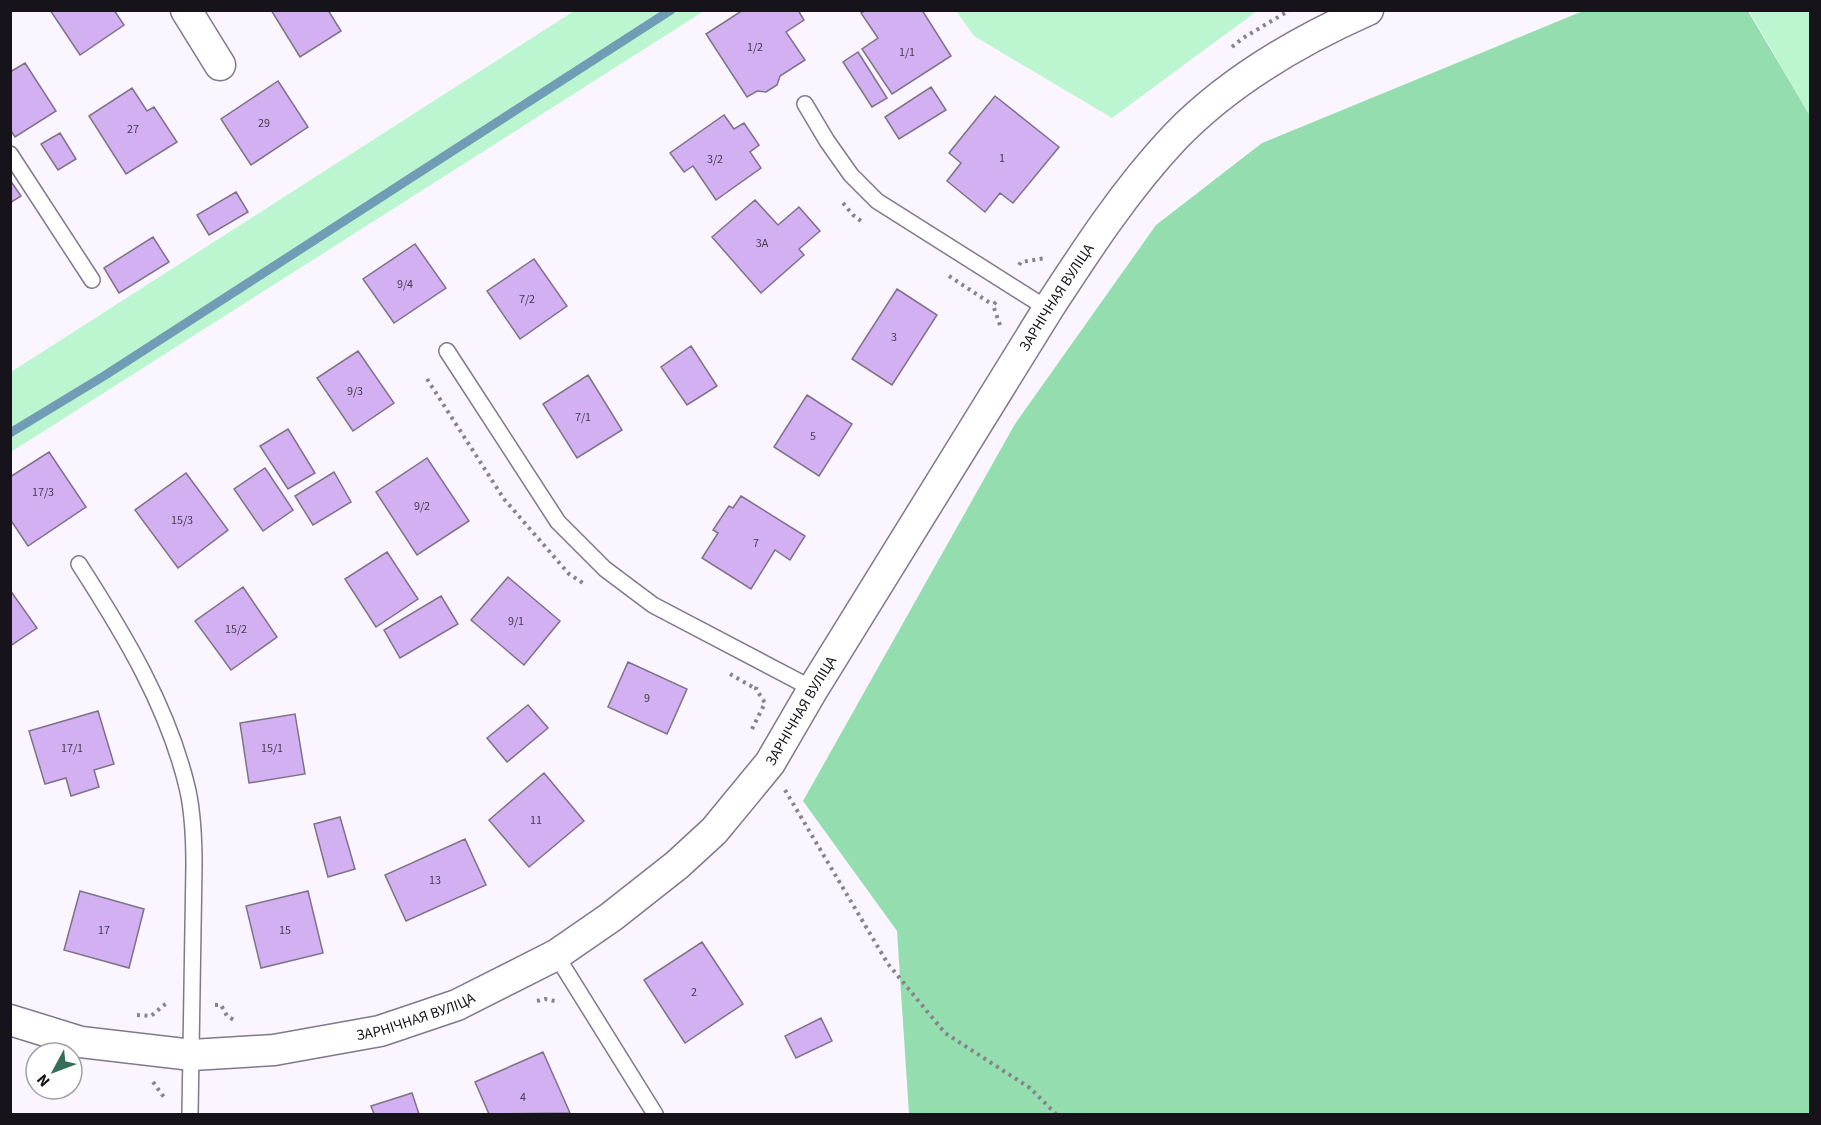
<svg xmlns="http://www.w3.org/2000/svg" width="1821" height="1125" viewBox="0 0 1821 1125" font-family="'Source Sans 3',sans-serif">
  <rect width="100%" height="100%" fill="#faf5ff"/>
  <!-- green -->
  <path fill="#bcf6d0" d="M 574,11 L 704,11 L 11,452 L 11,372 Z
    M 956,11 L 1257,11 L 1112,118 L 974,36 Z
    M 1748,11 L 1810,11 L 1810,116 L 1749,11 Z"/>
  <!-- forest -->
  <path fill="#94ddae" d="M 1583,11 L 1748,11 L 1810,116 L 1810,1114 L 909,1114 L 897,931 L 803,801 L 1015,424 L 1156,225 L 1262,143 Z"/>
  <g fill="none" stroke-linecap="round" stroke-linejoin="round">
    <!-- stream -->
    <path stroke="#719cb5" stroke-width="9" d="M 10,433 L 104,376 L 671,10"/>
  </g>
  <!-- building -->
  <path fill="#d3b0f1" stroke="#7d7287" stroke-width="1.5" d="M 50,10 L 114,10 L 124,25 L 80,55 Z
    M 271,10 L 328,10 L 341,31 L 300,57 Z
    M 743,10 L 798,10 L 804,20 L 786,32 L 805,60 L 780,76 L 777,85 L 766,92 L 757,91 L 747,97 L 706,34 Z
    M 866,10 L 922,10 L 951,56 L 892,94 L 862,49 L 878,38 L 861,13 Z
    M 858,52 L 887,98 L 872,107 L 843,62 Z
    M 25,63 L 56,111 L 15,137 L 10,129 L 10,72 Z
    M 278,81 L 308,127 L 251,165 L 221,119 Z
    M 931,87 L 946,110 L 899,139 L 885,117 Z
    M 132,88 L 147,111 L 154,107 L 177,142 L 126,174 L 89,116 Z
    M 995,96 L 1059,147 L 1013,203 L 1000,193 L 985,212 L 947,181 L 961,163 L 949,153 Z
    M 724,115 L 734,129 L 744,123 L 759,145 L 750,152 L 761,168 L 716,200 L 693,166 L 684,172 L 670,153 Z
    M 60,133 L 76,159 L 58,170 L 41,144 Z
    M 10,180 L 21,196 L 10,203 Z
    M 236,192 L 248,212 L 209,235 L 197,215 Z
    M 755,200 L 778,225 L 799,207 L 820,231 L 799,249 L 804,255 L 761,293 L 712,237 Z
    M 153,237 L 169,262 L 119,293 L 104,268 Z
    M 415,244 L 446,288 L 394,323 L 363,279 Z
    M 534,259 L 567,306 L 520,339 L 487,291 Z
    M 897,289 L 937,315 L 892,385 L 852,359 Z
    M 691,346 L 717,386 L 687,405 L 661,367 Z
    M 358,351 L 394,403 L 353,431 L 317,378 Z
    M 588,375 L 622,430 L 577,458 L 543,404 Z
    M 807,395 L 852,424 L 819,476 L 774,447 Z
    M 288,429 L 315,473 L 288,489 L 260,446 Z
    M 49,452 L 86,507 L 28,546 L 10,519 L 10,477 Z
    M 427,458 L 469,521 L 417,555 L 376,492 Z
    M 265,468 L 293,510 L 263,531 L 234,489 Z
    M 334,472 L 351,502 L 313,525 L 295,496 Z
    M 186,473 L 228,530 L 178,568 L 135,510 Z
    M 741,496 L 805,536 L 790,560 L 775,550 L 751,589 L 702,558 L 718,533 L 713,530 L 729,506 L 733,508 Z
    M 387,552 L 418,599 L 376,627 L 345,579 Z
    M 508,577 L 560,621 L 524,665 L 471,620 Z
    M 243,587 L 277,637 L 231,670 L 195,621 Z
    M 10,590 L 37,628 L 10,646 Z
    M 441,596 L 458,624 L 400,658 L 384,630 Z
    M 628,662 L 687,689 L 667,734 L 608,707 Z
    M 528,705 L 548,728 L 507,762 L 487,738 Z
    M 98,711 L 114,764 L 94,770 L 99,787 L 71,796 L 66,778 L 45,784 L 29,731 Z
    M 295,714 L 305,774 L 249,783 L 240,723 Z
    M 544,773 L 584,821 L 529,867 L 489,820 Z
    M 340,817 L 355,869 L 328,877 L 314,824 Z
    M 465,839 L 486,885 L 406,921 L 385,875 Z
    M 80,891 L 144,909 L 129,968 L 64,950 Z
    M 308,891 L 323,953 L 261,968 L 246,906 Z
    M 702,942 L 743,1004 L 685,1043 L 644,980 Z
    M 821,1018 L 832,1041 L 796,1058 L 785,1036 Z
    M 543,1052 L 570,1113 L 489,1114 L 475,1082 Z
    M 412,1093 L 419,1114 L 374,1114 L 371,1106 Z"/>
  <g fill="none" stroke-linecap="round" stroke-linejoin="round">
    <defs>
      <path id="service" d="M 805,104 L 827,141 L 851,175 L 877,201 L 1048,309
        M 10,154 L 92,280
        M 447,351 L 558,522 L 605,569 L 653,605 L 813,689
        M 79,564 C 124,634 169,708 188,791 C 193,815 194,840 194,865 L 190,1114
        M 556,955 L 655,1114"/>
      <g id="minor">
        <path d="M 186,10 L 220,65"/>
        <path id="s1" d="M 10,1020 L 81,1042 L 192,1055 L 274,1050 L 380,1031 L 457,1005 L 556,955 L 611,917 L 677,865 L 714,831 L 770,763 L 813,689 L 1048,309 C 1087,249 1126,189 1175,137 C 1228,82 1298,41 1368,10"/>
      </g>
    </defs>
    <!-- service casing -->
    <use href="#service" stroke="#83778d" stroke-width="18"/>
    <!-- minor casing -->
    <use href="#minor" stroke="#83778d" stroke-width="33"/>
    <!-- path -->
    <path stroke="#88838c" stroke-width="4" stroke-dasharray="3 4.5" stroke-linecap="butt" d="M 1232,47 L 1243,38 L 1290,10
      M 843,203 L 853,215 L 861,221
      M 1019,265 L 1021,262 L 1046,258
      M 949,276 L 993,305
      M 996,302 L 993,305 L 1001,328
      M 427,379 L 504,499 L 569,574 L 586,585
      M 730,674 L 756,689
      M 752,729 L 765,703 L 756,689 L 757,685
      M 785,790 L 888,964 L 945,1033 L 1030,1088 L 1056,1114
      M 537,1001 L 545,999 L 559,1002
      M 215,1005 L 221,1005 L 227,1016 L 236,1021
      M 137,1015 L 151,1016 L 169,1001
      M 153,1082 L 166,1100"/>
    <!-- service -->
    <use href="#service" stroke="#fff" stroke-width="15"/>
    <!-- minor -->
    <use href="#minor" stroke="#fff" stroke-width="30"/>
  </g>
  <g text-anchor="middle" stroke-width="4.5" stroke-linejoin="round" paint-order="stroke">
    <!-- number labels -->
    <g font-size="12" fill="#463a50">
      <text x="755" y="51">1/2</text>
      <text x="907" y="56">1/1</text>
      <text x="264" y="127">29</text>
      <text x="133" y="133">27</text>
      <text x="1002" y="162">1</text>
      <text x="715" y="163">3/2</text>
      <text x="762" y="247">3А</text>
      <text x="405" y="288">9/4</text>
      <text x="527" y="303">7/2</text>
      <text x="894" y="341">3</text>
      <text x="355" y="395">9/3</text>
      <text x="583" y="421">7/1</text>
      <text x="813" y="440">5</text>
      <text x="43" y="496">17/3</text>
      <text x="422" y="510">9/2</text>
      <text x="182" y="524">15/3</text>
      <text x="756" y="547">7</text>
      <text x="516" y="625">9/1</text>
      <text x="236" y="633">15/2</text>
      <text x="647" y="702">9</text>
      <text x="72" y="752">17/1</text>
      <text x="272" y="752">15/1</text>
      <text x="536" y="824">11</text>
      <text x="435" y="884">13</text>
      <text x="104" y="934">17</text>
      <text x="285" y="934">15</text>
      <text x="694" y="996">2</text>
      <text x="523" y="1101">4</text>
    </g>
    <!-- street labels -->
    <g font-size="15" fill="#17131b" stroke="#fff">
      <text dy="5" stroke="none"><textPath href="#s1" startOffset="1404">ЗАРНІЧНАЯ ВУЛІЦА</textPath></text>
      <text dy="5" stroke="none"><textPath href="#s1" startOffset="918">ЗАРНІЧНАЯ ВУЛІЦА</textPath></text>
      <text dy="5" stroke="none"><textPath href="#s1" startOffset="414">ЗАРНІЧНАЯ ВУЛІЦА</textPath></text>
    </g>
  </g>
  <!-- border -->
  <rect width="1821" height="1125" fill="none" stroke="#17131b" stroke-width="24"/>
  <!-- north arrow -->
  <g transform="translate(54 1071) rotate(229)"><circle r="28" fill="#ffffff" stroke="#a2a1a4" stroke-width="1.5"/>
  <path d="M0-4.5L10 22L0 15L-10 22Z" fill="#356f58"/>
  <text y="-9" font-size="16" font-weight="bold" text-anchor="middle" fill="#17131b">N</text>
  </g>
</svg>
